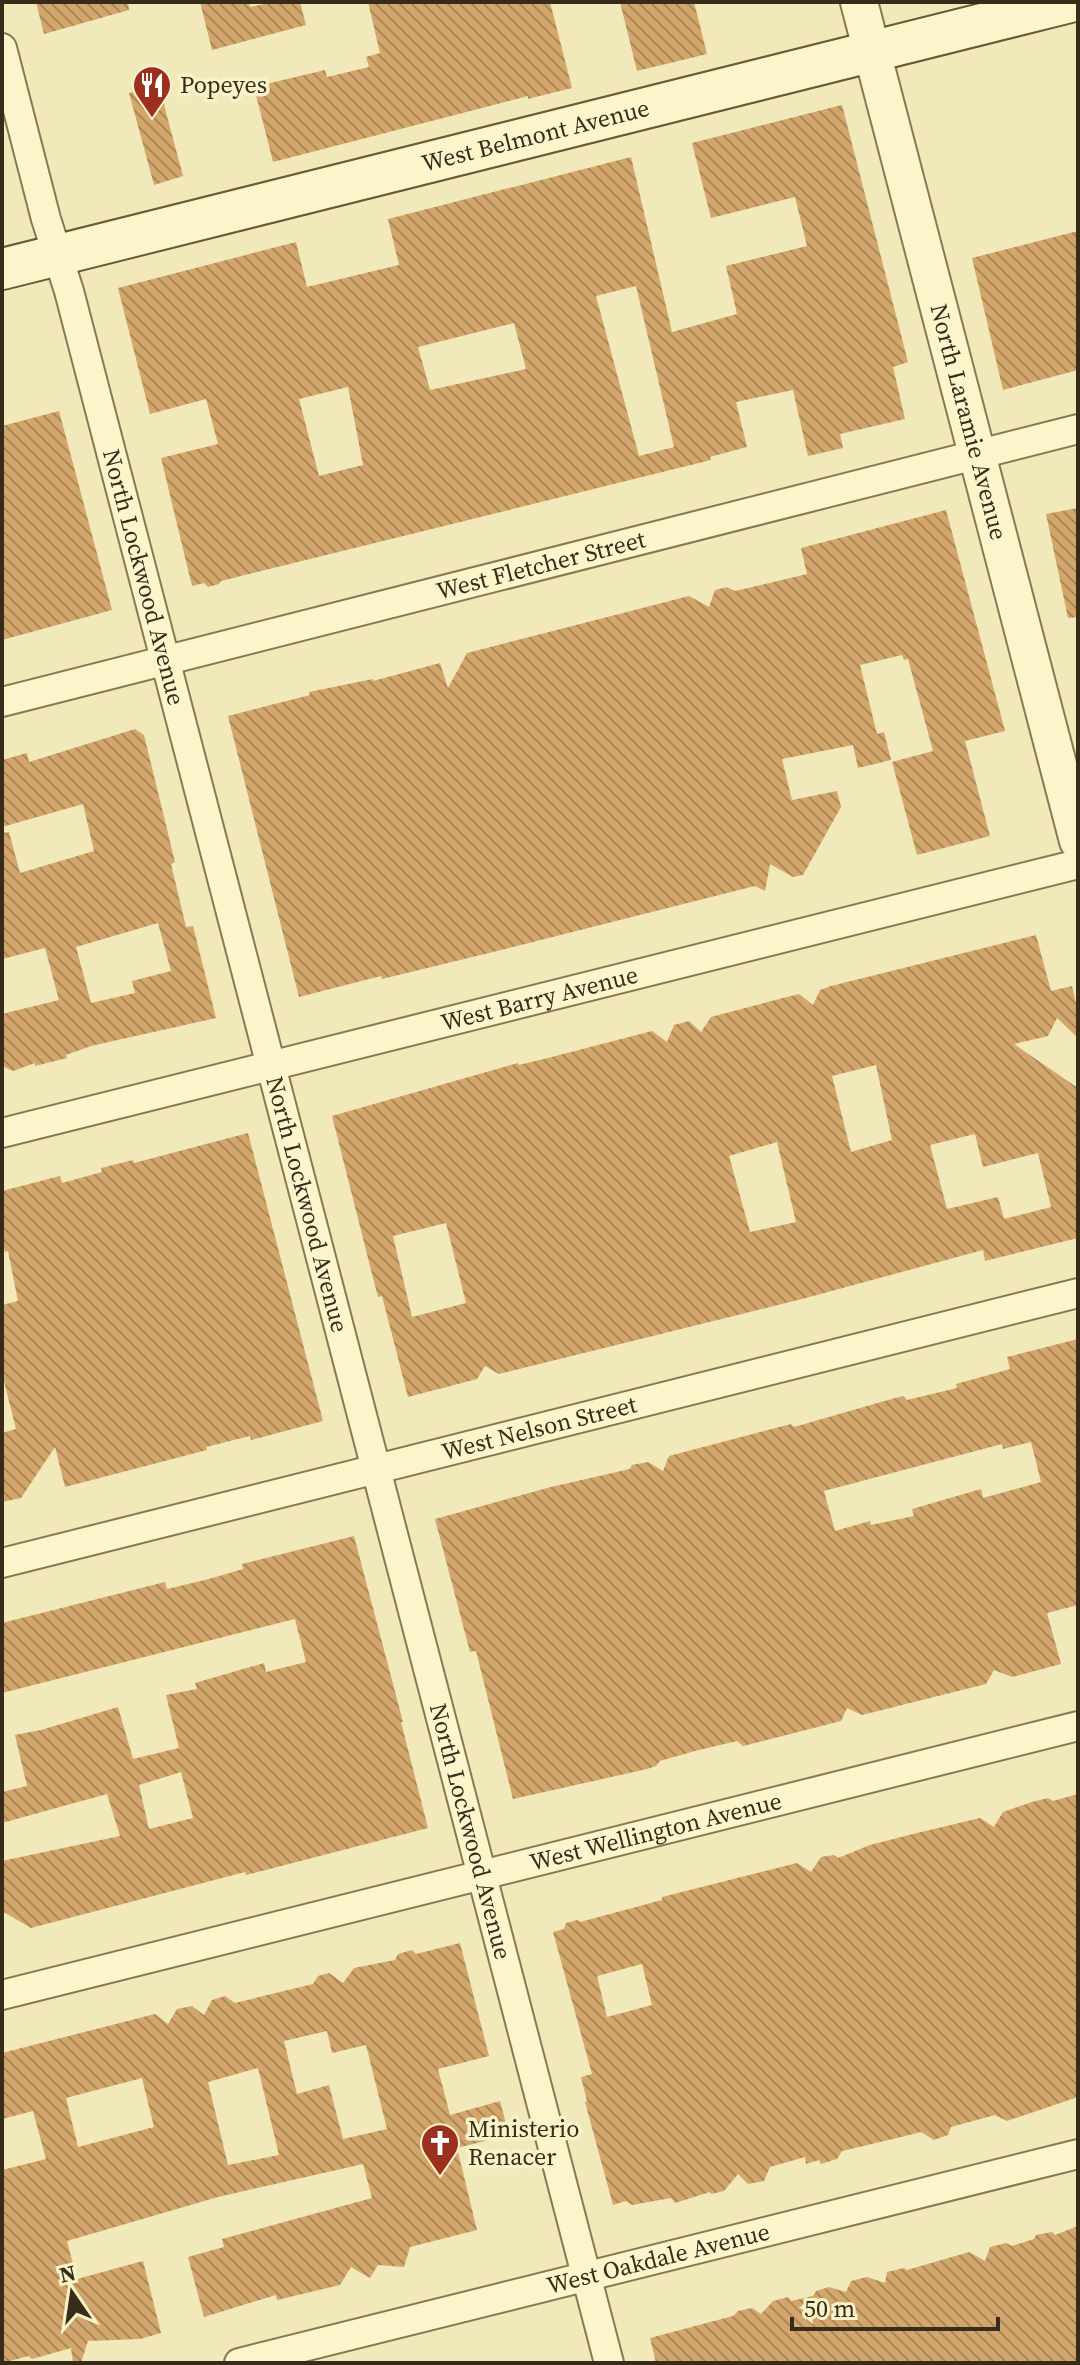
<svg xmlns="http://www.w3.org/2000/svg" width="1080" height="2365" viewBox="0 0 1080 2365" font-family="'Source Serif 4',serif">
  <defs>
    <pattern id="building-back-hatch" width="6" height="6" patternUnits="userSpaceOnUse" patternTransform="scale(2)"><rect width="6" height="6" fill="#d3a66b"/><path d="M-1 5l2 2M0 0l6 6M5-1l2 2" fill="none" stroke="#ac8757"/></pattern>
  </defs>
  <rect width="100%" height="100%" fill="#f1e9b9"/>
  <!-- building -->
  <path fill="url(#building-back-hatch)" fill-rule="evenodd" d="M 36,2 L 128,2 L 129,10 L 44,34 Z
    M 200,2 L 249,2 L 250,7 L 273,2 L 300,2 L 306,25 L 212,50 Z
    M 368,2 L 550,2 L 572,88 L 528,99 L 528,96 L 273,162 L 254,87 L 325,70 L 327,77 L 369,67 L 366,57 L 380,53 Z
    M 620,2 L 694,2 L 707,54 L 637,71 Z
    M 159,86 L 183,176 L 154,185 L 129,93 Z
    M 842,105 L 908,362 L 893,367 L 905,419 L 840,434 L 843,448 L 808,456 L 793,390 L 736,402 L 747,447 L 710,457 L 711,460 L 221,581 L 219,584 L 208,587 L 204,583 L 192,586 L 161,458 L 218,444 L 206,399 L 150,414 L 118,288 L 296,242 L 307,287 L 399,265 L 388,219 L 631,157 L 672,332 L 737,314 L 726,266 L 807,246 L 795,197 L 711,218 L 692,143 ZM 636,286 L 674,447 L 639,456 L 596,296 ZM 514,323 L 526,369 L 430,390 L 418,347 ZM 348,387 L 363,465 L 319,476 L 299,399 Z
    M 1078,231 L 1078,370 L 1003,390 L 972,258 Z
    M 59,411 L 112,610 L 2,640 L 2,426 Z
    M 1078,508 L 1078,617 L 1068,618 L 1046,514 Z
    M 946,510 L 1005,731 L 965,741 L 990,836 L 917,855 L 892,762 L 933,751 L 908,659 L 904,660 L 902,655 L 860,665 L 877,734 L 884,732 L 891,760 L 858,768 L 853,745 L 782,759 L 792,800 L 837,791 L 841,807 L 803,875 L 793,877 L 770,864 L 765,891 L 755,886 L 493,952 L 382,979 L 381,976 L 299,997 L 228,716 L 310,695 L 309,692 L 373,679 L 373,681 L 440,663 L 448,688 L 467,653 L 689,596 L 709,607 L 715,590 L 727,587 L 735,591 L 807,574 L 801,548 Z
    M 135,729 L 144,735 L 175,862 L 171,864 L 186,927 L 193,926 L 216,1018 L 91,1046 L 66,1055 L 67,1058 L 35,1066 L 35,1063 L 13,1071 L 2,1066 L 2,1014 L 59,1000 L 45,948 L 2,959 L 2,833 L 9,832 L 20,873 L 94,851 L 83,804 L 2,827 L 2,760 L 27,753 L 29,762 ZM 158,923 L 171,971 L 132,981 L 135,993 L 91,1003 L 76,947 Z
    M 1036,935 L 1051,991 L 1072,986 L 1078,1012 L 1078,1038 L 1057,1018 L 1048,1036 L 1014,1044 L 1078,1088 L 1078,1238 L 985,1261 L 983,1250 L 802,1299 L 499,1374 L 485,1366 L 477,1379 L 408,1397 L 382,1296 L 378,1297 L 371,1270 L 332,1116 L 518,1063 L 519,1065 L 548,1058 L 652,1031 L 667,1042 L 674,1025 L 689,1021 L 701,1032 L 711,1017 L 783,998 L 799,994 L 813,1005 L 820,990 L 831,986 ZM 876,1065 L 892,1140 L 851,1152 L 832,1076 ZM 975,1134 L 983,1167 L 1038,1153 L 1051,1207 L 1004,1219 L 998,1197 L 947,1209 L 930,1145 ZM 777,1142 L 796,1222 L 750,1232 L 729,1156 ZM 446,1223 L 466,1303 L 412,1317 L 393,1236 Z
    M 248,1133 L 323,1421 L 251,1440 L 250,1436 L 206,1447 L 207,1450 L 65,1487 L 55,1447 L 21,1498 L 2,1502 L 2,1433 L 16,1429 L 2,1373 L 2,1305 L 18,1301 L 8,1251 L 5,1252 L 2,1240 L 2,1191 L 60,1176 L 62,1183 L 102,1172 L 101,1168 L 133,1160 L 134,1163 Z
    M 1078,1339 L 1078,1605 L 1047,1613 L 1061,1664 L 1012,1677 L 994,1670 L 986,1684 L 862,1715 L 847,1708 L 841,1721 L 743,1746 L 737,1741 L 695,1751 L 660,1761 L 656,1766 L 647,1769 L 513,1799 L 476,1651 L 470,1652 L 435,1519 L 551,1487 L 630,1469 L 632,1465 L 648,1462 L 663,1471 L 669,1456 L 791,1424 L 794,1427 L 888,1400 L 903,1396 L 907,1400 L 957,1388 L 956,1384 L 1010,1369 L 1007,1357 ZM 1031,1442 L 1041,1482 L 983,1498 L 981,1489 L 912,1509 L 914,1516 L 871,1525 L 870,1521 L 835,1531 L 824,1491 L 1002,1444 L 1003,1449 Z
    M 354,1536 L 403,1722 L 401,1722 L 428,1828 L 246,1875 L 245,1872 L 31,1928 L 2,1911 L 2,1861 L 120,1836 L 107,1794 L 2,1823 L 2,1792 L 27,1786 L 15,1735 L 41,1730 L 118,1707 L 133,1759 L 179,1748 L 166,1695 L 197,1689 L 195,1683 L 264,1663 L 266,1672 L 306,1662 L 295,1619 L 2,1693 L 2,1623 L 165,1582 L 167,1589 L 209,1579 L 243,1569 L 242,1564 ZM 181,1772 L 193,1818 L 149,1829 L 139,1785 Z
    M 1078,1794 L 1078,2097 L 1007,2121 L 995,2115 L 951,2127 L 948,2135 L 934,2140 L 921,2132 L 897,2138 L 842,2151 L 837,2159 L 821,2164 L 819,2160 L 806,2164 L 805,2157 L 770,2167 L 764,2181 L 748,2184 L 738,2174 L 724,2191 L 711,2194 L 710,2192 L 675,2203 L 671,2198 L 632,2205 L 626,2201 L 613,2205 L 585,2102 L 587,2101 L 581,2077 L 592,2074 L 553,1932 L 564,1929 L 566,1923 L 577,1920 L 580,1922 L 662,1900 L 662,1897 L 797,1863 L 811,1872 L 821,1857 L 834,1855 L 838,1858 L 870,1845 L 913,1834 L 980,1818 L 994,1827 L 1003,1812 L 1032,1802 L 1048,1798 L 1053,1801 ZM 642,1964 L 652,2005 L 607,2017 L 597,1976 Z
    M 460,1943 L 489,2056 L 438,2069 L 450,2115 L 500,2101 L 509,2135 L 457,2148 L 477,2230 L 410,2247 L 404,2267 L 378,2265 L 370,2278 L 351,2267 L 340,2285 L 277,2300 L 276,2295 L 204,2317 L 188,2257 L 224,2247 L 222,2239 L 372,2198 L 363,2164 L 218,2197 L 67,2241 L 77,2279 L 143,2261 L 161,2333 L 140,2339 L 88,2341 L 81,2363 L 73,2363 L 71,2348 L 32,2359 L 29,2356 L 2,2363 L 2,2170 L 46,2159 L 33,2111 L 2,2119 L 2,2053 L 155,2014 L 168,2024 L 177,2009 L 192,2006 L 204,2015 L 212,2000 L 225,1996 L 235,2003 L 313,1984 L 318,1976 L 329,1973 L 343,1983 L 354,1968 L 395,1960 L 398,1954 L 412,1950 L 416,1954 ZM 327,2031 L 332,2053 L 366,2045 L 387,2129 L 343,2139 L 329,2085 L 297,2094 L 284,2041 ZM 258,2068 L 279,2155 L 228,2165 L 208,2082 ZM 142,2078 L 154,2127 L 78,2147 L 66,2098 Z
    M 1078,2226 L 1078,2363 L 656,2363 L 650,2338 L 733,2316 L 738,2311 L 752,2308 L 761,2314 L 773,2301 L 788,2297 L 791,2301 L 813,2296 L 816,2291 L 829,2287 L 846,2292 L 851,2281 L 867,2277 L 885,2283 L 887,2272 L 904,2268 L 907,2270 L 969,2252 L 985,2261 L 990,2247 L 1006,2243 L 1012,2246 L 1034,2239 L 1036,2235 L 1052,2232 L 1055,2235 Z"/>
  <g fill="none" stroke-linecap="round" stroke-linejoin="round">
    <defs>
      <g id="minor">
        <path id="s1" d="M 2,48 L 46,219 L 69,291 L 609,2363"/>
        <path id="s2" d="M 2,702 L 1078,429"/>
        <path id="s3" d="M 2,1133 L 1078,864"/>
        <path id="s4" d="M 2,1563 L 1078,1293"/>
        <path id="s5" d="M 2,1995 L 1078,1726"/>
        <path id="s6" d="M 239,2363 L 1078,2154"/>
      </g>
      <g id="tertiary">
        <path id="s7" d="M 859,2 L 1078,841"/>
      </g>
      <g id="secondary">
        <path id="s8" d="M 2,269 L 1070,2"/>
      </g>
    </defs>
    <!-- minor casing -->
    <use href="#minor" stroke="#897852" stroke-width="32"/>
    <!-- tertiary casing -->
    <use href="#tertiary" stroke="#897852" stroke-width="40"/>
    <!-- secondary casing -->
    <use href="#secondary" stroke="#6a5836" stroke-width="44"/>
    <!-- minor -->
    <use href="#minor" stroke="#fcf5cc" stroke-width="28"/>
    <!-- tertiary -->
    <use href="#tertiary" stroke="#fcf5cc" stroke-width="36"/>
    <!-- secondary -->
    <use href="#secondary" stroke="#fcf5cc" stroke-width="40"/>
  </g>
  <!-- icons -->
  <defs>
    <symbol id="restaurant-pin" viewBox="-11 -11 22 30"><path d="M0 17L-7.5 6A9.5 9.5 0 1 1 7.5 6Z" fill="#9c301e" stroke="#f8f2c9"/><path d="M-5-6h1v4h1v-4h1v4h1v-4h1v5L-1.5 .5V6h-2V.5L-5-1ZM5-6V6H3V1.5H1.5Q1.5-4 5-6Z" fill="#fff"/></symbol>
    <symbol id="church-pin" viewBox="-11 -11 22 30"><path d="M0 17L-7.5 6A9.5 9.5 0 1 1 7.5 6Z" fill="#9c301e" stroke="#f8f2c9"/><path d="M-1.2-6h2.4v3.5h3.3v2.4h-3.3V6h-2.4V-.1h-3.3v-2.4h3.3Z" fill="#fff"/></symbol>
  </defs>
  <g fill-rule="evenodd">
    <use href="#restaurant-pin" x="130" y="63" width="44" height="60"/>
    <use href="#church-pin" x="418" y="2121" width="44" height="60"/>
  </g>
  <g text-anchor="middle" stroke-width="7" stroke-linejoin="round" paint-order="stroke">
    <!-- poi labels -->
    <g font-size="24" fill="#362c19" stroke="#f8f2c9" text-anchor="start">
      <text x="180" y="93">Popeyes</text>
      <text x="468" y="2137">Ministerio<tspan x="468" dy="28">Renacer</tspan></text>
    </g>
    <!-- street labels -->
    <g font-size="24" fill="#362c19" stroke="#f8f2c9">
      <text dy="8" stroke="none"><textPath href="#s8" startOffset="550">West Belmont Avenue</textPath></text>
      <text dy="8" stroke="none"><textPath href="#s7" startOffset="434">North Laramie Avenue</textPath></text>
      <text dy="8" stroke="none"><textPath href="#s2" startOffset="556">West Fletcher Street</textPath></text>
      <text dy="8" stroke="none"><textPath href="#s1" startOffset="548">North Lockwood Avenue</textPath></text>
      <text dy="8" stroke="none"><textPath href="#s3" startOffset="554">West Barry Avenue</textPath></text>
      <text dy="8" stroke="none"><textPath href="#s1" startOffset="1196">North Lockwood Avenue</textPath></text>
      <text dy="8" stroke="none"><textPath href="#s4" startOffset="554">West Nelson Street</textPath></text>
      <text dy="8" stroke="none"><textPath href="#s1" startOffset="1844">North Lockwood Avenue</textPath></text>
      <text dy="8" stroke="none"><textPath href="#s5" startOffset="674">West Wellington Avenue</textPath></text>
      <text dy="8" stroke="none"><textPath href="#s6" startOffset="432">West Oakdale Avenue</textPath></text>
    </g>
  </g>
  <!-- border -->
  <rect width="1080" height="2365" fill="none" stroke="#362c19" stroke-width="8"/>
  <!-- north arrow -->
  <g transform="translate(72 2293) rotate(347)" stroke="#f8f2c9" stroke-width="6" paint-order="stroke">
  <path d="M0-6L14 30L0 20L-14 30Z" fill="#362c19"/>
  <text y="-12" font-size="22" font-weight="bold" text-anchor="middle" fill="#362c19">N</text>
  </g>
  <!-- scale -->
  <path d="M792 2317v12h206v-12" fill="none" stroke="#362c19" stroke-width="4"/>
  <text x="804" y="2317" font-size="24" fill="#362c19" stroke="#f8f2c9" stroke-width="6" paint-order="stroke">50 m</text>
</svg>
